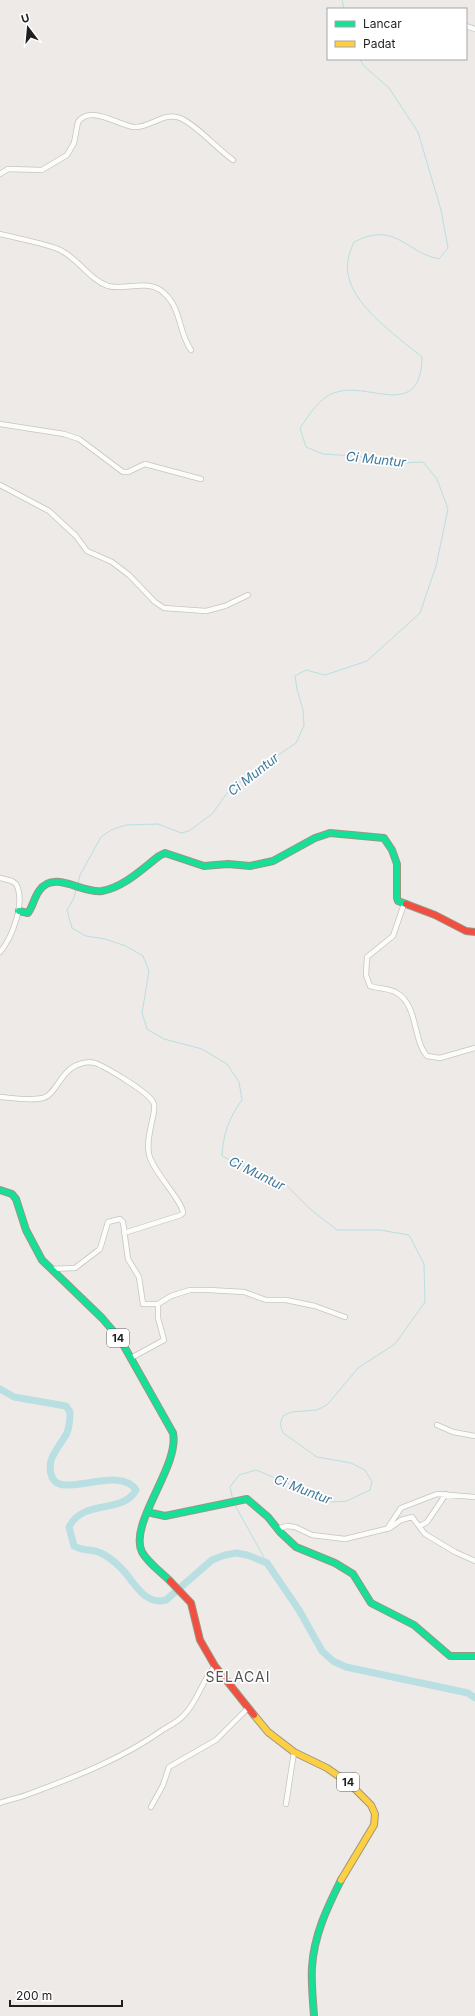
<svg xmlns="http://www.w3.org/2000/svg" width="475" height="2016" viewBox="0 0 475 2016" font-family="Inter,sans-serif">
  <rect width="100%" height="100%" fill="#edeae7"/>
  <g fill="none" stroke-linecap="round" stroke-linejoin="round">
    <!-- stream -->
    <path stroke="#b9dfe2" stroke-width="1" d="M 342,0 L 344,9
      M 78,884 L 80,875 L 101,837 L 111,830 L 126,825 L 158,824 L 181,833 L 189,831 L 213,813 L 227,793 L 247,776 L 296,743 L 304,726 L 303,710 L 297,689 L 295,676 L 306,670 L 325,675 L 367,661 L 420,613 L 436,566 L 448,509 L 437,479 L 423,462 L 402,463 L 355,456 L 323,454 L 306,447 L 300,428 C 310,414 320,396 337,392 C 370,382 421,421 422,357 C 399,338 356,308 349,278 C 345,266 349,253 354,242 C 396,221 403,251 439,259 L 448,248 L 441,210 L 418,132 L 389,88 L 363,65 L 360,59
      M 76,889 L 74,898 L 67,910 L 72,928 L 86,936 L 105,939 L 126,946 L 143,956 L 149,971 L 142,1013 L 147,1029 L 164,1039 L 202,1049 L 227,1064 L 239,1082 L 242,1100 C 229,1118 223,1134 222,1156 L 239,1165 L 264,1173 L 284,1183 L 310,1209 L 337,1230 L 380,1230 L 409,1235 L 424,1264 L 425,1302 L 395,1344 L 358,1368 L 327,1405 L 317,1410 L 291,1412 L 283,1416 L 280,1424 L 283,1433 L 317,1457 L 351,1463 L 365,1470 L 372,1482 L 370,1490 L 347,1501 L 333,1502 L 256,1470 L 239,1475 L 230,1487 L 233,1500
      M 235,1505 L 267,1563"/>
    <!-- river -->
    <path stroke="#b9dfe2" stroke-width="7" d="M 0,1389 L 14,1397 L 66,1406 L 70,1412 C 70,1418 69,1427 67,1433 C 59,1448 45,1459 52,1477 C 60,1500 120,1464 136,1490 C 122,1515 84,1498 69,1527 L 74,1546 C 84,1552 91,1548 101,1553 C 107,1556 116,1563 121,1568 C 134,1581 144,1606 166,1600 L 212,1560 L 225,1555 L 237,1553 L 247,1555 L 267,1563 L 299,1610 L 322,1651 L 333,1661 L 346,1667 L 468,1693 L 475,1698"/>
    <defs>
      <path id="street" d="M 466,26 L 475,29
        M 0,174 L 8,169 L 42,170 L 67,155 L 74,143 L 78,122 C 90,105 117,124 133,127 C 149,129 164,111 180,118 C 197,125 217,149 233,160
        M 0,234 C 15,238 50,244 62,251 C 79,260 90,280 108,286 C 127,291 148,278 164,293 C 182,309 178,332 191,350
        M 0,424 L 64,434 L 79,439 L 123,472 L 128,472 L 145,464 L 201,479
        M 0,485 L 49,511 L 76,536 L 87,551 L 112,562 L 129,575 L 155,602 L 164,608 L 206,611 L 225,606 L 248,595
        M 0,878 L 12,881 L 16,884 C 26,902 12,938 0,952
        M 404,904 L 393,936 L 367,957 L 366,975 L 370,986 C 379,989 389,988 397,993 C 418,1005 413,1041 427,1056 L 440,1058 L 475,1048
        M 0,1097 C 13,1098 30,1101 43,1098 C 56,1095 61,1069 80,1064 C 84,1062 91,1062 95,1063 C 106,1067 148,1092 153,1102 C 155,1105 154,1108 154,1111 C 152,1124 146,1141 149,1154 C 152,1171 183,1201 183,1213 L 181,1215 L 124,1233
        M 51,1269 L 75,1268 L 100,1249 L 108,1222 L 120,1219 L 123,1222 L 128,1259 L 139,1277 L 143,1304 L 158,1304 L 171,1296 L 190,1290 L 209,1290 L 244,1292 L 266,1300 L 286,1300 L 315,1306 L 345,1317
        M 131,1358 L 164,1340 L 158,1318 L 158,1304
        M 437,1425 L 453,1432 L 475,1436
        M 420,1526 L 427,1522 L 446,1494
        M 277,1529 L 287,1526 L 295,1527 L 312,1535 L 345,1539 L 390,1528 L 401,1520 L 412,1517 L 425,1534 L 455,1552 L 475,1561
        M 387,1529 L 401,1508 L 437,1494 L 475,1497
        M 0,1803 C 10,1799 20,1798 29,1794 C 75,1777 124,1758 164,1729 C 171,1725 179,1721 184,1715 C 198,1701 201,1682 215,1666
        M 286,1804 L 294,1752
        M 151,1807 L 163,1785 L 169,1767 L 216,1740 L 248,1708"/>
      <path id="fast" d="M 19,911 L 28,913 C 33,906 34,898 39,891 C 54,869 82,894 102,891 C 124,887 142,869 159,856 L 165,853 L 204,866 L 228,864 L 250,866 L 273,861 L 315,838 L 330,833 L 384,838 L 392,850 L 397,864 L 397,898 L 398,901 L 406,904
        M 0,1190 L 12,1194 L 16,1199 L 26,1230 L 42,1260 L 102,1318 L 120,1339 L 173,1433 C 180,1466 128,1524 142,1552 C 148,1563 161,1572 170,1581
        M 147,1512 L 165,1516 L 247,1499 L 268,1517 L 280,1532 L 296,1547 L 335,1563 L 353,1574 L 371,1603 L 414,1625 L 450,1656 L 475,1656
        M 314,2016 C 313,2000 311,1983 312,1967 C 314,1935 327,1908 341,1880"/>
      <path id="slow" d="M 254,1715 L 268,1732 L 294,1752 L 327,1768 L 350,1784 L 371,1805 L 375,1814 L 374,1825 L 341,1880"/>
      <path id="jam" d="M 406,904 L 435,915 L 466,931 L 475,932
        M 170,1581 L 191,1603 L 200,1640 L 215,1666 L 254,1715"/>
    </defs>
    <!-- street casing -->
    <use href="#street" stroke="#c6c5c3" stroke-width="6"/>
    <!-- fast casing -->
    <use href="#fast" stroke="#99977e" stroke-width="8"/>
    <!-- slow casing -->
    <use href="#slow" stroke="#99977e" stroke-width="8"/>
    <!-- jam casing -->
    <use href="#jam" stroke="#99977e" stroke-width="8"/>
    <!-- street -->
    <use href="#street" stroke="#fcfcfb" stroke-width="4.5"/>
    <!-- fast -->
    <use href="#fast" stroke="#16e098" stroke-width="6"/>
    <!-- slow -->
    <use href="#slow" stroke="#ffcf43" stroke-width="6"/>
    <!-- jam -->
    <use href="#jam" stroke="#f24e42" stroke-width="6"/>
  </g>
  <g text-anchor="middle" stroke-width="3.5" stroke-linejoin="round" paint-order="stroke">
    <!-- shield labels -->
    <g fill="#fff" stroke="#626262" stroke-width="1">
      <rect x="107" y="1329" width="22" height="18" rx="3"/>
      <rect x="337" y="1773" width="22" height="18" rx="3"/>
    </g>
    <g font-size="11" font-weight="bold" fill="#1f1f1f">
      <text x="118" y="1342">14</text>
      <text x="348" y="1786">14</text>
    </g>
    <!-- water labels -->
    <g font-size="13" font-style="italic" fill="#3e799c" stroke="#fff">
      <text transform="translate(376 459) rotate(6)" y="5">Ci Muntur</text>
      <text transform="translate(253 774) rotate(-38)" y="5">Ci Muntur</text>
      <text transform="translate(257 1173) rotate(26)" y="5">Ci Muntur</text>
      <text transform="translate(303 1489) rotate(21)" y="5">Ci Muntur</text>
    </g>
    <!-- quarter labels -->
    <g font-size="14" letter-spacing="1" fill="#525252" stroke="#fff">
      <text x="238" y="1682">SELACAI</text>
    </g>
  </g>
  <!-- legend -->
  <rect x="327" y="8" width="140" height="52" fill="#ffffff" stroke="#a5a5a5"/>
  <rect x="335" y="21" width="20" height="6" fill="#16e098" stroke="#a5a5a5"/>
  <text x="363" y="28" font-size="12" fill="#1f1f1f">Lancar</text>
  <rect x="335" y="41" width="20" height="6" fill="#ffcf43" stroke="#a5a5a5"/>
  <text x="363" y="48" font-size="12" fill="#1f1f1f">Padat</text>
  <!-- north arrow -->
  <g transform="translate(28 28) rotate(344)" stroke="#ffffff" stroke-width="3" paint-order="stroke">
  <path d="M0-3L7 15L0 10L-7 15Z" fill="#1f1f1f"/>
  <text y="-6" font-size="11" font-weight="bold" text-anchor="middle" fill="#1f1f1f">U</text>
  </g>
  <!-- scale -->
  <path d="M10 2000v6h112v-6" fill="none" stroke="#1f1f1f" stroke-width="2"/>
  <text x="16" y="2000" font-size="12" fill="#1f1f1f" stroke="#ffffff" stroke-width="3" paint-order="stroke">200 m</text>
</svg>
